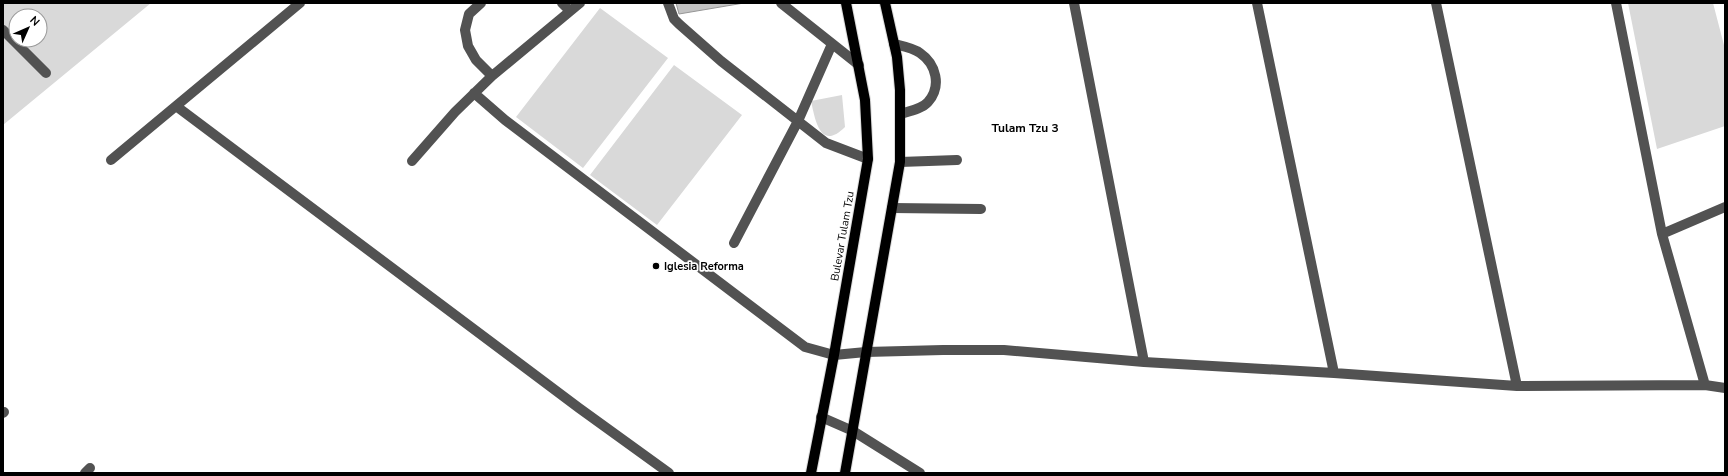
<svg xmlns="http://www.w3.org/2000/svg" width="1728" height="476" viewBox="0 0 1728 476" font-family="'Nunito Sans',sans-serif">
  <rect width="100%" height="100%" fill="#fff"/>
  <!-- green -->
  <path fill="#d9d9d9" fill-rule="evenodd" d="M 3,3 L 151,3 L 3,125 ZM 16,16 L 40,16 L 40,40 L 16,40 Z
    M 1628,3 L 1713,3 L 1725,49 L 1725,126 L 1657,149 Z
    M 600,8 L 668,58 L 583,168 L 516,117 Z
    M 674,65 L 742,115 L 657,225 L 590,175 Z
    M 842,95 L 845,127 C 820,152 815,119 811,101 Z"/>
  <!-- building -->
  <path fill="#c2c2c2" stroke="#969696" d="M 676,3 L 744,3 L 679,14 Z"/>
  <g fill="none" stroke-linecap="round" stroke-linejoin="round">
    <defs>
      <path id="major" d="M 811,473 L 834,355 L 868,159 L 865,100 L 846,3
        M 845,473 L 900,162 L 900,90 L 897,57 L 885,3"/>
    </defs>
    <!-- major casing -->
    <use href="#major" stroke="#dbdbdb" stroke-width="12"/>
    <!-- minor -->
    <path stroke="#525252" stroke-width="10" d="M 481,3 L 469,14 L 465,30 L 468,46 L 476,60 L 492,76
      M 562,3 L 570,11
      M 668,3 L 674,19 L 679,24 L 721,61 L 826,143 L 868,159
      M 781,3 L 859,65
      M 1074,3 L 1144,362
      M 1257,3 L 1334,373
      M 1436,3 L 1517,386
      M 1616,3 L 1662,234 L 1705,385
      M 3,30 L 46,73
      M 894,44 C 902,46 913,48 920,53 C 936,64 942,86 928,102 C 922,109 910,111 900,114
      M 474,93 L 505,120 L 805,347 L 834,355 L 866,352 L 943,350 L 1004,350 L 1144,362 L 1334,373 L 1517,386 L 1705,385 L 1725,388
      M 176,106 L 579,408 L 669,473
      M 111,160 L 300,3
      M 412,161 L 455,112 L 492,76 L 580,3
      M 900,162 L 957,160
      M 892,208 L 981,209
      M 1662,234 L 1725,207
      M 734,243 L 798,121 L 832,44
      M 3,413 L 4,412
      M 821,417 L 853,431 L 920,473
      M 85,473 L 90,468"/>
    <!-- major -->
    <use href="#major" stroke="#000" stroke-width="10"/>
  </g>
  <!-- markers -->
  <circle fill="#000" stroke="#fff" stroke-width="1.5" cx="656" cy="266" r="4"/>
  <g text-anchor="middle" stroke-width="3.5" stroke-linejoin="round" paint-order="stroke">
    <!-- street labels -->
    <g font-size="11" fill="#000" stroke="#fff">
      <text transform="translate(842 236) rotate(-80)" y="4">Bulevar Tulam Tzu</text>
    </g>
    <!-- poi labels -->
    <g font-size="11" font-weight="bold" fill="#000" stroke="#fff" text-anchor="start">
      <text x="664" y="270">Iglesia Reforma</text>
    </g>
    <!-- neighbourhood labels -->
    <g font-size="12" font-weight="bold" fill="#000" stroke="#fff">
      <text x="1025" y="132">Tulam Tzu 3</text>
    </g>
  </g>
  <!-- border -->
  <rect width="1728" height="476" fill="none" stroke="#000000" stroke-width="8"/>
  <!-- north arrow -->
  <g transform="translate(28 28) rotate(45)"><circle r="19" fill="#ffffff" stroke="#999999"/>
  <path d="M0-3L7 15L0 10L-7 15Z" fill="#000000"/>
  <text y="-6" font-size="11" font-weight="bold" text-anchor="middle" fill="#000000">N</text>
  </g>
</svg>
